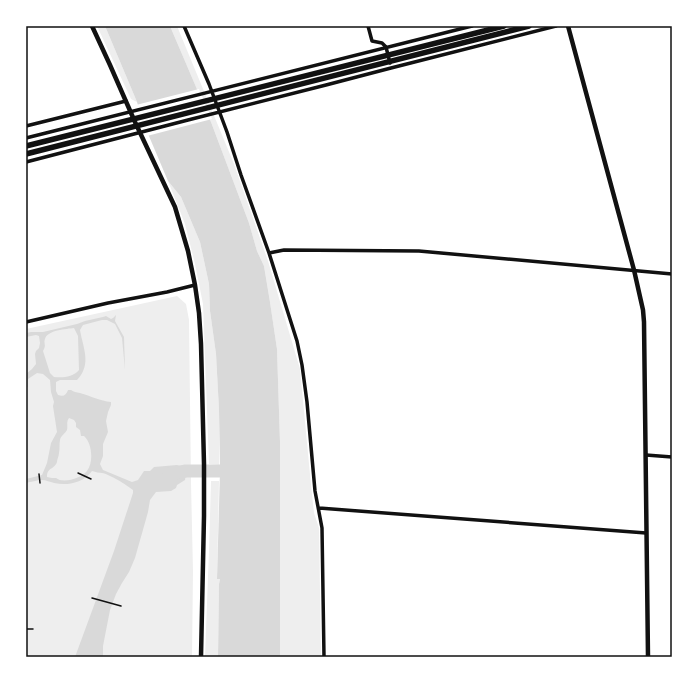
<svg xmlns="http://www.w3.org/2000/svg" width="698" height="683" viewBox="0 0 698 683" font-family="Karla,sans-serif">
  <rect width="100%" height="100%" fill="#fff"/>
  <!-- green -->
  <path fill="#eee" d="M 97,26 L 105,26 L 137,102 L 131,99 Z
    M 170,26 L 177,26 L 234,164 L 268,261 L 300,369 L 311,485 L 314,513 L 319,528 L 321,657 L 280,657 L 280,442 L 277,349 L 270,302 L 264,266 L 257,251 L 249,223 L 211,122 Z
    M 168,181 L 181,197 L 200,242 L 209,284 L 210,311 L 216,354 L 219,410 L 219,465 L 209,464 L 203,304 L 195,264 L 185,224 Z
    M 177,296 L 186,304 L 189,320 L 191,483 L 193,571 L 192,657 L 26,657 L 26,329 Z
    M 211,481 L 219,481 L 217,578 L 220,579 L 219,584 L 218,657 L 205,657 L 209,550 Z"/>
  <!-- water -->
  <path fill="#d9d9d9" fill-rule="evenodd" d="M 105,26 L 170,26 L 211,122 L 249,223 L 257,251 L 264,266 L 270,302 L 277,349 L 280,442 L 280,657 L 218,657 L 219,584 L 220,579 L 217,579 L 220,471 L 219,410 L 216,354 L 210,311 L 209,284 L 200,242 L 181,197 L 168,181 L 143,122 L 137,102 Z
    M 116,315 L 115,321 L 124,337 L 125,370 L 122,338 L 115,324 L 107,320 L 102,320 L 83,325 L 80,330 C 83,348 92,364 77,380 L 60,380 L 56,382 L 56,391 L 58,395 C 64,397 66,395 68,390 L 71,390 C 74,392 76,392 80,393 C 91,396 100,401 111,402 L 111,405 L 108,412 L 106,421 L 108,432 L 103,444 L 103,456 L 100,464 L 103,470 L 132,482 L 138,480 L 144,471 L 150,471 L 154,467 L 177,465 L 183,467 L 186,471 L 185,480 L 177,485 L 176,488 L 171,491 L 156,492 L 150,500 L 148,512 L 135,558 L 129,572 L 122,583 L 116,594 L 110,610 L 103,646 L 103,657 L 75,657 L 114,551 L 133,493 L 133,490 C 127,485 109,474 102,473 C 99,473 96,472 92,471 C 83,483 68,486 54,483 C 50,482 46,480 42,480 C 37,480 31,482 26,483 L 26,479 L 42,475 L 47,463 L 51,443 L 57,432 L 53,406 L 54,402 L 51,392 L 50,380 L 43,374 L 37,373 L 28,379 L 28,387 L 26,388 L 26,374 L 32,369 L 36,364 L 35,354 L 36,351 L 39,348 L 40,343 L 39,336 L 36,335 L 26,337 L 26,333 L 31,332 L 43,332 L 77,324 L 85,321 L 103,317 L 106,316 L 111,319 L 113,318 ZM 74,328 L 78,336 L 79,370 C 73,377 63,378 54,377 L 50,373 L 43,351 C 47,344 43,344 45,339 C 47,330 67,329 74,328 ZM 69,418 L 74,420 L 76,423 L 76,427 L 80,430 L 81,436 L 84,436 C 92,443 94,462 87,471 C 82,478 63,484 56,478 L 52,478 L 47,477 C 47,467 54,470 57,462 C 57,459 59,456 59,453 C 60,449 59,444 60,440 C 61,435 65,434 67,430 C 68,425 66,422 69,418 Z"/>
  <!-- pier -->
  <path fill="#fff" d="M 199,89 L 212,119 L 147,136 L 141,123 L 136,105 Z"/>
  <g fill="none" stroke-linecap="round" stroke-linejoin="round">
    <!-- river -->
    <path stroke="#d9d9d9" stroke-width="13" d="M 169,474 L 186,471 L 237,471"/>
    <!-- path -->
    <path stroke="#111" stroke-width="1.5" d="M 78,473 L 91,479
      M 39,474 L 40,483
      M 92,598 L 121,606
      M 26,629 L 33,629"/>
    <!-- minor -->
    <path stroke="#111" stroke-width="3.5" d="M 184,26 L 209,84 L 227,132 L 241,175 L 269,253 L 297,341 L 302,365 L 307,402 L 315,491 L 322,528 L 324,657
      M 368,26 L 372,41 L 382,43 L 386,47 L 390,63
      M 26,126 L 126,101
      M 26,138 L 472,26
      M 26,162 L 188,120 L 326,85 L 391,68 L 556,26
      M 269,253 L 284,250 L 419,251 L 672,274
      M 26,322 L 108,303 L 167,292 L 195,285
      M 646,455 L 672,457
      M 319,508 L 646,533"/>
    <!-- tertiary -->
    <path stroke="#111" stroke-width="4.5" d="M 92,26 L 110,65 L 135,122 L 175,207 L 188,251 L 195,285 L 199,313 L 201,344 L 204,464 L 204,516 L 201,657
      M 568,26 L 634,270 L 643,310 L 644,322 C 646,434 646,545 648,657"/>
    <!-- primary -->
    <path stroke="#111" stroke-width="5.5" d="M 26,146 L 504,26
      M 26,154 L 529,26"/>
  </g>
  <!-- border -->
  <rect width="698" height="683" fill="none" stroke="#ffffff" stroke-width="54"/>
  <rect x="27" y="27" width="644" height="629" fill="none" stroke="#111" stroke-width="1.5"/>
</svg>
